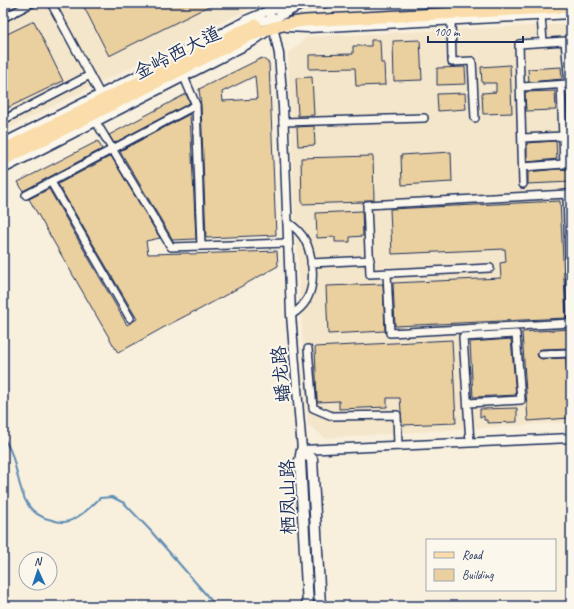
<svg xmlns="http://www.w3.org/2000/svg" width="574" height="609" viewBox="0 0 574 609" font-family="Caveat,'LXGW WenKai TC',sans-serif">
  <rect width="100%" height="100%" fill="#f8efdd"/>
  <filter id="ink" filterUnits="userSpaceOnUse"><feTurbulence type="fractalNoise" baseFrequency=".025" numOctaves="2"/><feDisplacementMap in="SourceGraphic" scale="8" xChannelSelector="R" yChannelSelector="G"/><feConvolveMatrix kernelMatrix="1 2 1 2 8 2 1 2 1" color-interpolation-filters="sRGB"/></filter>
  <g filter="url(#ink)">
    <!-- built -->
    <path fill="#f4e6ca" d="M 3,3 L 249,3 L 246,10 L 3,131 Z
      M 571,24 L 571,422 L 325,438 L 308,424 L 295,218 L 288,54 L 307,37 Z"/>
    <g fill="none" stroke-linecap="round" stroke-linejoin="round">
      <!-- stream -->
      <path stroke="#5e8db3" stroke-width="2" d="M 3,438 C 24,464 11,512 52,520 C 55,521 59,522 62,522 C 74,523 92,506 100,498 L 112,497 L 124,503 L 149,529 L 216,606"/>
    </g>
    <!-- building -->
    <path fill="#ebd09f" stroke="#1b2f5e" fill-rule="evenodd" d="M 82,3 L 215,3 L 109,56 Z
      M 34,21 L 63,81 L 3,110 L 3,36 Z
      M 371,40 L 380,40 L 381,63 L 384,63 L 385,85 L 356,86 L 355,68 L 309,69 L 309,55 L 353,54 L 353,46 L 371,46 Z
      M 420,40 L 422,80 L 394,81 L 393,41 Z
      M 262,58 L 269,63 L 276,235 L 206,238 L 201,105 L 199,89 ZM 255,76 L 257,99 L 223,101 L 222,92 Z
      M 510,65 L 512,113 L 483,114 L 482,93 L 496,92 L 496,83 L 482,83 L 481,67 Z
      M 465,67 L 466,84 L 437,85 L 437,68 Z
      M 561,67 L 562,79 L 529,82 L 528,69 Z
      M 312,77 L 314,115 L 298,116 L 296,78 Z
      M 555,91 L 556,110 L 526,111 L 525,92 Z
      M 465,93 L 466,109 L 438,111 L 437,94 Z
      M 186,94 L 190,103 L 114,143 L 109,135 Z
      M 566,95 L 571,95 L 571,110 L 567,110 Z
      M 190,114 L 196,239 L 173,240 L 120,151 Z
      M 314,126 L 315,145 L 298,146 L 297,127 Z
      M 98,141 L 102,149 L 23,191 L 18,182 Z
      M 556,141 L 557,159 L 527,162 L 527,143 Z
      M 451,152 L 452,182 L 402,185 L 401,155 Z
      M 111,156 L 160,238 L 146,241 L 148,254 L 189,253 L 190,254 L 277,251 L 278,266 L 195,312 L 195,311 L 168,325 L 118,353 L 29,199 L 49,189 L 127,325 L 137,319 L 58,184 Z
      M 373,156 L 374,200 L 366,200 L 363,202 L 302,204 L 301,158 Z
      M 558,169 L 571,170 L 571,182 L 528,184 L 528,172 Z
      M 560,201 L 566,318 L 395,326 L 393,283 L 501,278 L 500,263 L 506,262 L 505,249 L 392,254 L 390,209 Z
      M 362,211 L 363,236 L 350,237 L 350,242 L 335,242 L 335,237 L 317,238 L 316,213 Z
      M 383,284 L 385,331 L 328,334 L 326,286 Z
      M 571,329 L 571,348 L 542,349 L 539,350 L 537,354 L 538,357 L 542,359 L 566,358 L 569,418 L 528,421 L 522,332 Z
      M 511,339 L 516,395 L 473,397 L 470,342 Z
      M 452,340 L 456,423 L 402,425 L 400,398 L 387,398 L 387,407 L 339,409 L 339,401 L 317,402 L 315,347 Z
      M 517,408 L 517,422 L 487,423 L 487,420 L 484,420 L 484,416 L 480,417 L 480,409 Z"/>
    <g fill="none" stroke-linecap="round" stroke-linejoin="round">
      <defs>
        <path id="minor" d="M 51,3 L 100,94
          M 541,16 L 543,42
          M 3,18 L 32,3
          M 451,20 L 452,62 L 472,61 L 475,118
          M 184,77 L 196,105 L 201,246
          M 521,87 L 569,84 L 565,41 L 519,44 L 523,184
          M 3,120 L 90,75
          M 96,122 L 171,247 L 288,243
          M 283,122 L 424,118
          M 522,138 L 563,136
          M 523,167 L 564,164 L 561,85
          M 51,182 L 130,318
          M 26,195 L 196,105
          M 287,222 C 305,233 310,247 312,267 C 314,287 310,304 291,315
          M 311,263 L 370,260
          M 490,268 L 370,274 L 367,205 L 567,194 L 571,317
          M 387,273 L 390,333 L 571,323
          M 308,349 L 313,408 L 332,416 L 397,415 L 398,446
          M 542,354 L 571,353
          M 468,403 L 521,400 L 516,334 L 463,337 L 470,442"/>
        <path id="tertiary" d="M 268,3 L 279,54 L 283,107 L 291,315 L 302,450 L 571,438
          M 246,20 L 270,10 L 296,5
          M 287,27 L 308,28 L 571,14
          M 3,143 L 242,23 L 272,20 L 303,4 L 325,3
          M 3,169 L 252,42 L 265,33"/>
        <path id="secondary" d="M 308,606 L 300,461 L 302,450 L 312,459 L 320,606"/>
        <path id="primary" d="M 3,150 L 239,32 L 256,25
          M 3,160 L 242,39 C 263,30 283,23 305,21 L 571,7"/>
      </defs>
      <!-- minor casing -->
      <use href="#minor" stroke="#1b2f5e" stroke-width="10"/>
      <!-- tertiary casing -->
      <use href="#tertiary" stroke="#1b2f5e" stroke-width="11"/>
      <!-- secondary casing -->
      <use href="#secondary" stroke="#1b2f5e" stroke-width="13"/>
      <!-- primary casing -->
      <use href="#primary" stroke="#1b2f5e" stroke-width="14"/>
      <!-- minor -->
      <use href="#minor" stroke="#fbf7ec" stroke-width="7"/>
      <!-- tertiary -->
      <use href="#tertiary" stroke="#fbf7ec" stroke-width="8"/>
      <!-- secondary -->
      <use href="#secondary" stroke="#fbf7ec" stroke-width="10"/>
      <!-- primary -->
      <use href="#primary" stroke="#faddab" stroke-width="11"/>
    </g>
  </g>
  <g text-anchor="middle" stroke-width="4" stroke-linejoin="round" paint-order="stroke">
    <!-- street labels -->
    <g font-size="19" fill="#1b2f5e" stroke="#fbf7ec">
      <text transform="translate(177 52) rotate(-27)" y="7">金岭西大道</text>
      <text transform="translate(280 374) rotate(-95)" y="7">蟠龙路</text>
      <text transform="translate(287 497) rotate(-91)" y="7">栖凤山路</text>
    </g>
  </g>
  <!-- margin -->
  <rect width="574" height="609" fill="none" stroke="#fbf7ec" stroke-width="16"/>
  <rect x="8" y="8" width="558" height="593" fill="none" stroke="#1b2f5e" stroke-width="1.5" filter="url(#ink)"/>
  <!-- legend -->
  <rect x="426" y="539" width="130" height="52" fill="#fbf7ec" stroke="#a1a7b3"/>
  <rect x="434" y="552" width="20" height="6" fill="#faddab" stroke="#a1a7b3"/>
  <text x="462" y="559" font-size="12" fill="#1b2f5e">Road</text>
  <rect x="434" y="569" width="20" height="12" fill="#ebd09f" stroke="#a1a7b3"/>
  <text x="462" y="579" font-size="12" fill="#1b2f5e">Building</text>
  <!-- north arrow -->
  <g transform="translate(38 571) rotate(357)"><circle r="19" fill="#fbf7ec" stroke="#a1a7b3"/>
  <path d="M0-3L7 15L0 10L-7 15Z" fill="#1f6fb2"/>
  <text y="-6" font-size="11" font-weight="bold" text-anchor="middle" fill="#1b2f5e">N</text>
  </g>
  <!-- scale -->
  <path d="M428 36v6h95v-6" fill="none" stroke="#1b2f5e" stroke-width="2"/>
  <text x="434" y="36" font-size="12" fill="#1b2f5e" stroke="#fbf7ec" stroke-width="3" paint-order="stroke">100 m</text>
</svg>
